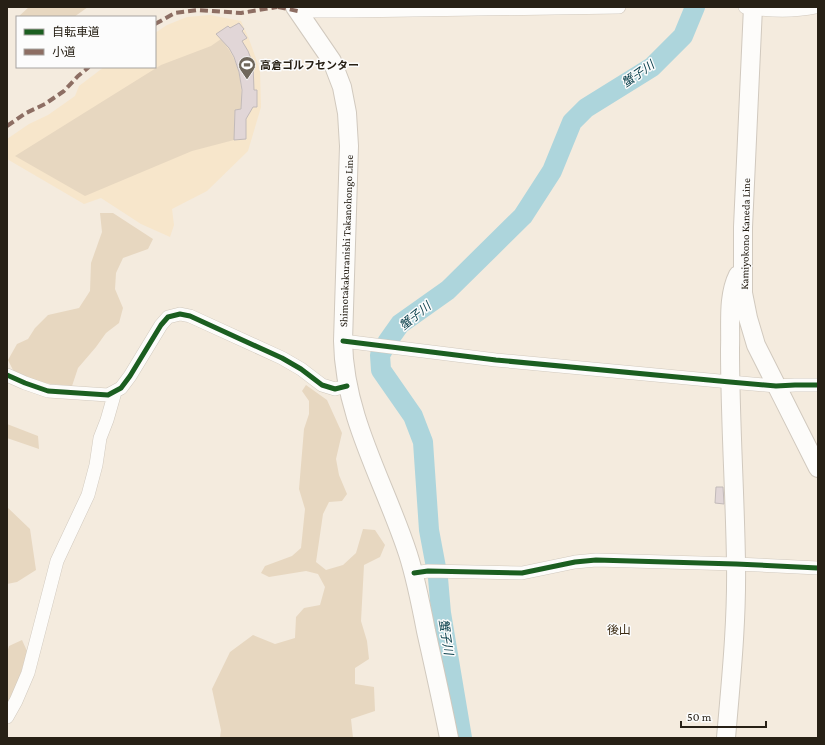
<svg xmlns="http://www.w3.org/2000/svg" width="825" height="745" viewBox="0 0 825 745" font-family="'Crimson Pro','Noto Sans JP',serif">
  <rect width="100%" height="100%" fill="#f4ebde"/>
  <!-- built -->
  <path fill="#f7e6cb" d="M 210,15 L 241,21 L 249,39 L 260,70 L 261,107 L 248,151 L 207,191 L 172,209 L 174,225 L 170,237 L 141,224 L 101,198 L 84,204 L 7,159 L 7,139 L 29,124 L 48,115 L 75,96 L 79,86 L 104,67 L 155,67 L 155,33 L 167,25 L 187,17 Z"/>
  <!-- green -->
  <path fill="#e7d7c0" d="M 29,7 L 88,7 L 74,17 L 18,17 Z
    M 221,39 C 240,62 242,79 241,109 L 235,110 L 234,140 L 192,151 L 85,196 L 15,156 L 161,65 L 211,46 Z
    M 100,213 L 113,213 L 153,239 L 148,249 L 123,258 L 116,273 L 115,289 L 123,308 L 119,323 L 106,333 L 96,347 L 78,368 L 72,386 L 41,383 L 14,372 L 8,360 L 17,344 L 28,339 L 35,328 L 48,315 L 79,308 L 90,291 L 91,263 L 102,232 Z
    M 306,385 L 327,400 L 342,433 L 336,459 L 339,475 L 347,494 L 342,501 L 329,502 L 323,514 L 316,562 L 326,570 L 343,565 L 356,553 L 363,529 L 375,530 L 385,545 L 380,557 L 364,565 L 361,621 L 367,641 L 369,659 L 355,668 L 355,684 L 374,687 L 375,711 L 351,719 L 353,738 L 220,738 L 221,730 L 212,689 L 230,652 L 253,635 L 275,644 L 295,638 L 296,617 L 304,608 L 320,605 L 325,587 L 318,574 L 306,571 L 269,577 L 261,573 L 265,566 L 292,556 L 301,548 L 305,509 L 299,489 L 304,429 L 309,414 L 309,401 L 302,391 Z
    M 7,424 L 38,436 L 39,449 L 7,438 Z
    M 7,507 L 30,529 L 36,570 L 17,582 L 7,584 Z
    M 22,640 L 27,651 L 18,684 L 7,704 L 7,653 L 9,646 Z"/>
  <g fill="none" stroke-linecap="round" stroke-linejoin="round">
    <!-- river -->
    <path stroke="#add5dc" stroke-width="20" d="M 462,738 L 441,613 L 438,578 L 429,530 L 423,442 L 413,416 L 381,370 L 380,355 L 388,341 L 400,324 L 448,290 L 523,216 L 552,171 L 572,122 L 586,108 L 652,67 L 683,36 L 695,7"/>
  </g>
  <!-- building -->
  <path fill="#e1d6d7" stroke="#c2bab9" d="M 239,23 L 244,29 L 242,31 L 247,38 L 242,41 L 248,51 L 253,64 L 254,90 L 257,90 L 257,107 L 253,107 L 246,119 L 246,139 L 234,140 L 235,110 L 241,109 L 242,90 L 239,72 L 234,57 L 229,48 L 216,34 L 228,26 L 230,28 Z
    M 716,487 L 723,487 L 724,504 L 715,503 Z"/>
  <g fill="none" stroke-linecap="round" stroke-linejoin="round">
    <defs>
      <path id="minor" d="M 745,7 C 769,11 792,12 816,7
        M 298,11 L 350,11 L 619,7
        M 343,341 L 496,360 L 730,382 L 776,386 L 795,385 L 818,385
        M 7,375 L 25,383 L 48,391 L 108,395 L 121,388 L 130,376 L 161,325 L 168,317 L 180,314 L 190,316 L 282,358 L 301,369 L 322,385 L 335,389 L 347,386
        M 414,573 L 428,571 L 522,573 L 575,562 L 596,560 L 736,564 L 818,568
        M 7,717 L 16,701 L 28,673 L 57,561 L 88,495 L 96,465 L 100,438 L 107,420 L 115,392"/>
      <path id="secondary" d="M 295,7 L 332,61 L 342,87 L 347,113 L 349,146 L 343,341 C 344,417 385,483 408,554 C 416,579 421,605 426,631 C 434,667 442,702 449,738
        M 753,7 L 743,227 L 743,293 L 748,318 L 756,345 L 818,468
        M 726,738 C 731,680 737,622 736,563 C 735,492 730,421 730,349 C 731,325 727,297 738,275"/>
    </defs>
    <!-- minor casing -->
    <use href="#minor" stroke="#d1c9be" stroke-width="14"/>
    <!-- secondary casing -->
    <use href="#secondary" stroke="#d1c9be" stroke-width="20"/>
    <!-- minor -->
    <use href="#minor" stroke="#fdfcfa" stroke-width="13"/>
    <!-- secondary -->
    <use href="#secondary" stroke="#fdfcfa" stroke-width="18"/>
    <!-- quiet -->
    <path stroke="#8d6e63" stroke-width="4" stroke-dasharray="8 4" stroke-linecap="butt" d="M 278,7 L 298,11
      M 155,24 L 175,13 L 198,10 L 241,13 L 277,7
      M 7,126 L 26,113 L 45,104 L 64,91 L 78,76 L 89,67"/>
    <defs>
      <path id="cycleway" d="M 343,341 L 496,360 L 730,382 L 776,386 L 795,385 L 818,385
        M 7,375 L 25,383 L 48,391 L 108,395 L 121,388 L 130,376 L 161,325 L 168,317 L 180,314 L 190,316 L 282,358 L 301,369 L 322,385 L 335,389 L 347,386
        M 414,573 L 428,571 L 522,573 L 575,562 L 596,560 L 736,564 L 818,568"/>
    </defs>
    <!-- cycleway casing -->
    <use href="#cycleway" stroke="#fcfcfc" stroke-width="8"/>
    <!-- cycleway -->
    <use href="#cycleway" stroke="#1b5e20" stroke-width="5"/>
  </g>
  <!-- icons -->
  <defs>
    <symbol id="stadium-pin" viewBox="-11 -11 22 30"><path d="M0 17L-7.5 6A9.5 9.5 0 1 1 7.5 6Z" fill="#6f675b" stroke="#fcfcfc"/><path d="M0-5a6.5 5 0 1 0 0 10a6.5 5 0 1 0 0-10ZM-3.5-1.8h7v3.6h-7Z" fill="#fff"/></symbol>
  </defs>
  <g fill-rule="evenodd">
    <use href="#stadium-pin" x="237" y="55" width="20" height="27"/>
  </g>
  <g text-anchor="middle" stroke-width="3" stroke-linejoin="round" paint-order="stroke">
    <!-- poi labels -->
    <g font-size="11" font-weight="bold" fill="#272015" stroke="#fcfcfc" text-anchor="start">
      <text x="260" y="69">高倉ゴルフセンター</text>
    </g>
    <!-- street labels -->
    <g font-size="11" fill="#272015" stroke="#fcfcfc">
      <text transform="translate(745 234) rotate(-89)" y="4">Kamiyokono Kaneda Line</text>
      <text transform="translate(346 241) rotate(-88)" y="4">Shimotakakuranishi Takanohongo Line</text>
    </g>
    <!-- water labels -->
    <g font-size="12" font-style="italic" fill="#003945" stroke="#fcfcfc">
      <text transform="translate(638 74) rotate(-35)" y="4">蟹子川</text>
      <text transform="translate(415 316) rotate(-39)" y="4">蟹子川</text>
      <text transform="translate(446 637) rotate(81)" y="4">蟹子川</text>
    </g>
    <!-- neighbourhood labels -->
    <g font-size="12" fill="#3a2a12" stroke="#fcfcfc">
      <text x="619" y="634">後山</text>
    </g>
  </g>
  <!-- border -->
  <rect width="825" height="745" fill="none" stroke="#272015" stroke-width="16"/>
  <!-- legend -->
  <rect x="16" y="16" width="140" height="52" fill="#fcfcfc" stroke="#a7a4a0"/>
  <rect x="24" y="29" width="20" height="6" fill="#1b5e20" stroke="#a7a4a0"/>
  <text x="52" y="36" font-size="12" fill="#272015">自転車道</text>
  <rect x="24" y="49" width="20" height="6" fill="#8d6e63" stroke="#a7a4a0"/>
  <text x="52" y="56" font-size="12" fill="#272015">小道</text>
  <!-- scale -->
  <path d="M681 721v6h85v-6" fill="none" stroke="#272015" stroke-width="2"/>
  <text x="687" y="721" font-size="12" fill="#272015" stroke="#fcfcfc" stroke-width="3" paint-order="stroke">50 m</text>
</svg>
